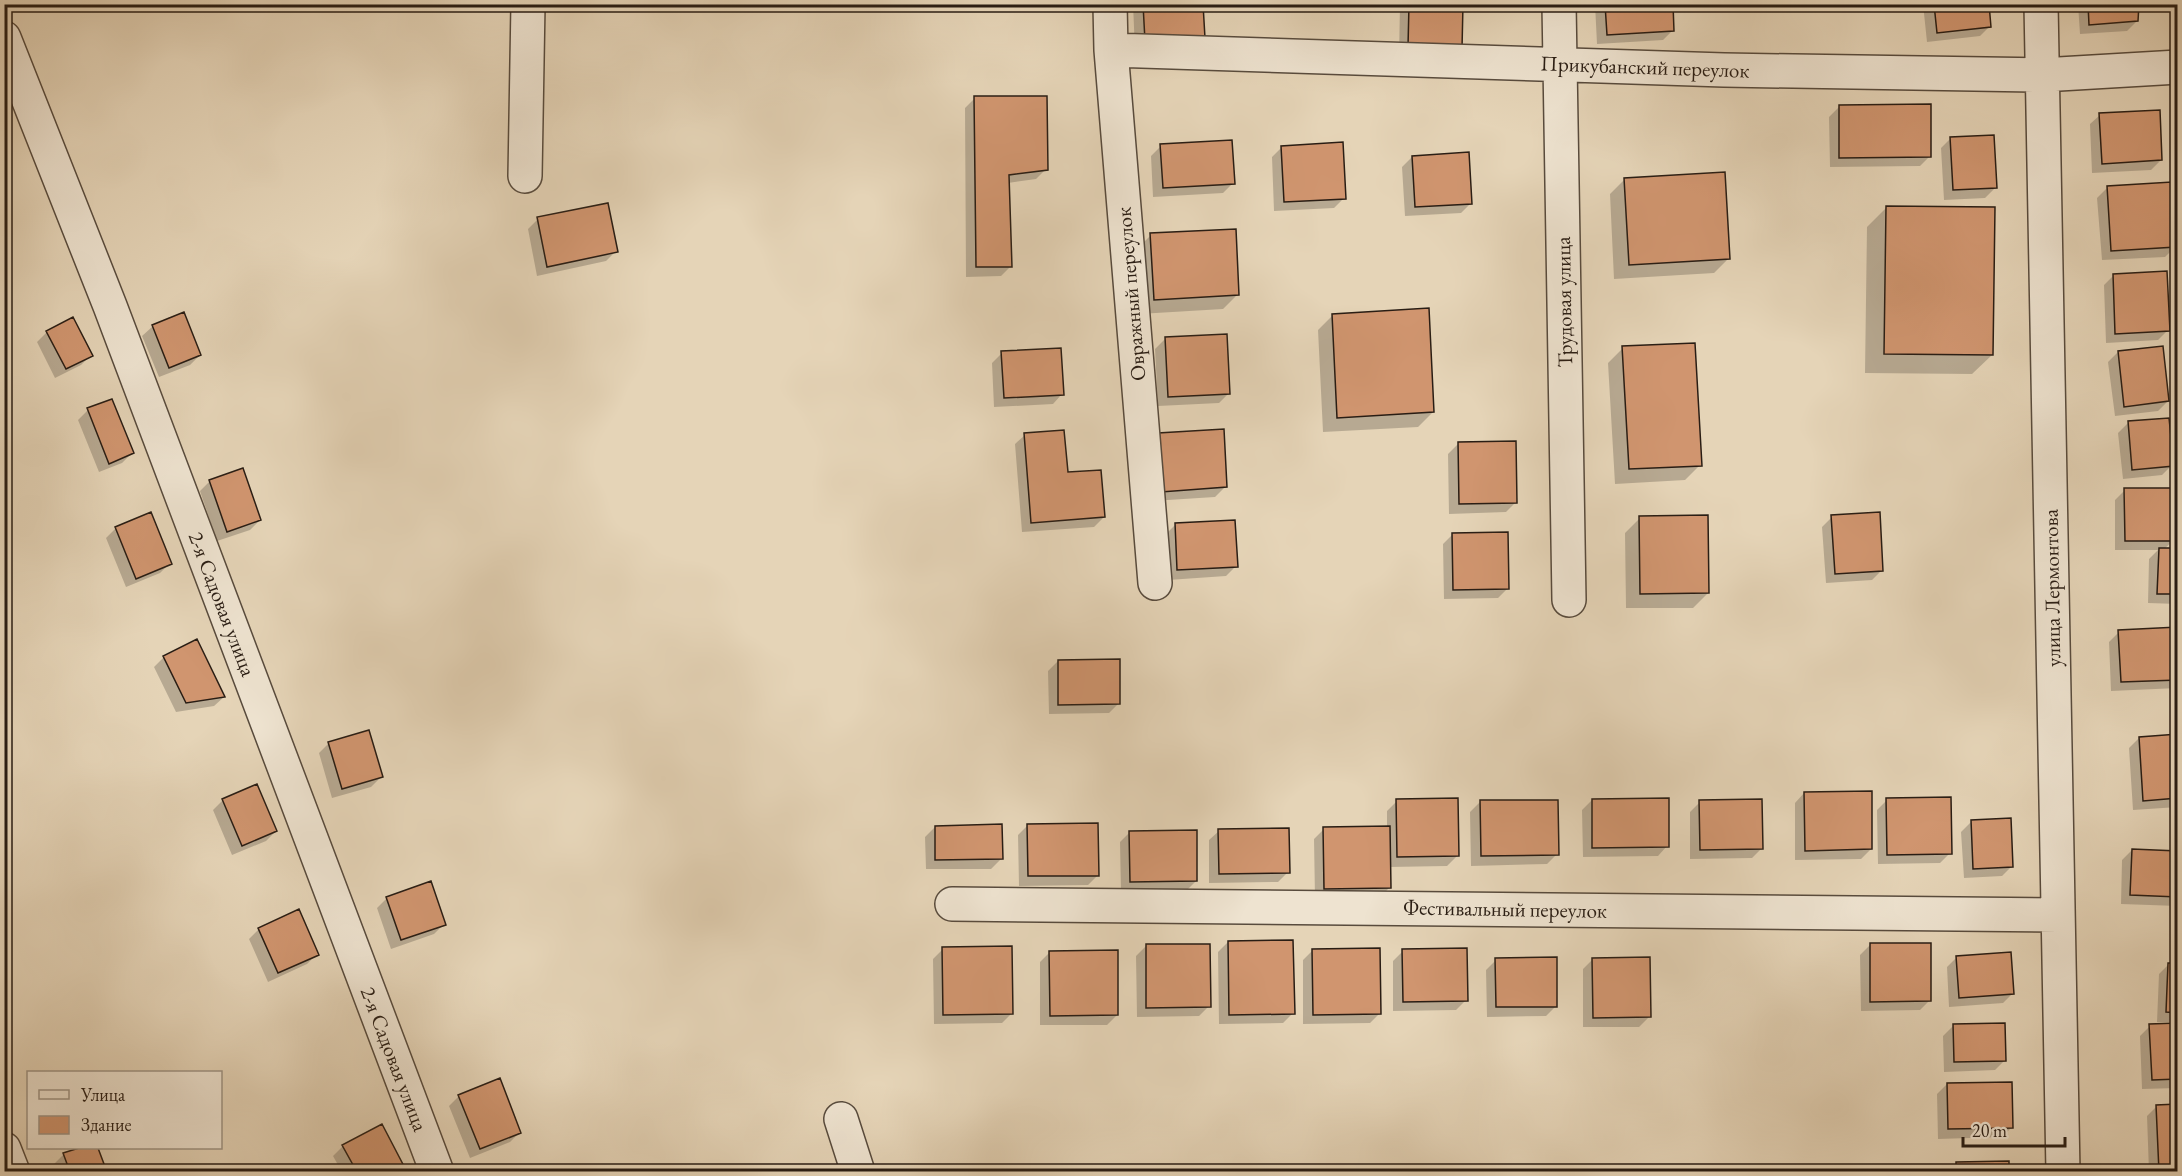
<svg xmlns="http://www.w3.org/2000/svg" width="2182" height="1176" viewBox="0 0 2182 1176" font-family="'EB Garamond',serif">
  <rect width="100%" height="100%" fill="#e5d4b7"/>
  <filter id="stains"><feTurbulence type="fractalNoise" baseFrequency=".00333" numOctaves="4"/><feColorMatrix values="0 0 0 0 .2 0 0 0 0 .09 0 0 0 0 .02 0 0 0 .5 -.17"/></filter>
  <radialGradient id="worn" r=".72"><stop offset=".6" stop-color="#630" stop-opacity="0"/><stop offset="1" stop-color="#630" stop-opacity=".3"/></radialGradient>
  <!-- shadow -->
  <path fill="#0003" d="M 1133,4 L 1202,4 L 1135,51 Z
    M 1400,4 L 1462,4 L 1399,56 Z
    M 1595,4 L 1671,4 L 1673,30 L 1663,40 L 1597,44 Z
    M 1923,4 L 1988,4 L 1990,26 L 1980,36 L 1927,42 Z
    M 2078,4 L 2137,4 L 2137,21 L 2127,31 L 2080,34 Z
    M 975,98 L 1046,169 L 1036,179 L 1008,183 L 1011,266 L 1001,276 L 966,277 L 965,108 Z
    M 1839,107 L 1930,156 L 1920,166 L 1830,167 L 1829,117 Z
    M 2100,115 L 2161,160 L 2151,170 L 2092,173 L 2090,124 Z
    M 1951,138 L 1995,188 L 1985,198 L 1944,200 L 1941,148 Z
    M 1161,146 L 1233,183 L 1223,193 L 1153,197 L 1151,156 Z
    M 1282,147 L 1344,198 L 1334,208 L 1274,211 L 1272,157 Z
    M 1412,157 L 1471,203 L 1461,213 L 1405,216 L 1402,167 Z
    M 1625,179 L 1729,258 L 1714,273 L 1614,279 L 1610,194 Z
    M 2107,188 L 2175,247 L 2165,257 L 2102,260 L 2097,198 Z
    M 1887,207 L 1992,355 L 1972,374 L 1865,373 L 1867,227 Z
    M 538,219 L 616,251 L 606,261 L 537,276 L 528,229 Z
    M 1151,235 L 1238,294 L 1223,309 L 1139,314 L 1136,250 Z
    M 2114,275 L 2168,330 L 2158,340 L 2106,343 L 2104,285 Z
    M 183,314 L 200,355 L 190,365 L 159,377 L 142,336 L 152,327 Z
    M 1333,315 L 1433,412 L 1418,427 L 1323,432 L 1318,330 Z
    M 47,332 L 91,355 L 81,365 L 55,378 L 37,342 Z
    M 1165,339 L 1229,393 L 1219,403 L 1158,406 L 1155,349 Z
    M 1623,348 L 1700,465 L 1685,480 L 1615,484 L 1608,363 Z
    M 2118,352 L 2168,401 L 2158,411 L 2115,416 L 2108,362 Z
    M 1002,353 L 1062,394 L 1053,404 L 994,407 L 992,363 Z
    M 88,410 L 132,453 L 122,463 L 99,472 L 78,420 Z
    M 2128,423 L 2172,465 L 2162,475 L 2123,479 L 2118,433 Z
    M 1159,434 L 1225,487 L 1215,497 L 1152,501 Z
    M 1025,435 L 1104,517 L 1094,527 L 1022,532 L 1015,444 Z
    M 1458,444 L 1516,502 L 1506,512 L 1449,514 L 1448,454 Z
    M 210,481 L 260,520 L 250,530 L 217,541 L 200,491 Z
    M 2125,490 L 2174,540 L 2164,549 L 2178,550 L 2178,604 L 2148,603 L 2149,559 L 2158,550 L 2115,550 L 2115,500 Z
    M 1832,517 L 1882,570 L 1872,580 L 1826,583 L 1822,527 Z
    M 1640,518 L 1708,593 L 1693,608 L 1626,608 L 1625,533 Z
    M 1175,525 L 1236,566 L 1226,576 L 1168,580 L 1165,535 Z
    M 116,528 L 170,563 L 160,573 L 126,587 L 106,538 Z
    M 1453,534 L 1508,588 L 1498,598 L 1444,599 L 1443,544 Z
    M 2178,629 L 2178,688 L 2111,691 L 2109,642 L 2119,632 Z
    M 164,657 L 224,697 L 214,706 L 176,712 L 154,667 Z
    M 1058,661 L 1119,703 L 1109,713 L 1049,714 L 1048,671 Z
    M 2178,736 L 2178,807 L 2133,810 L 2129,748 L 2139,738 Z
    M 329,743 L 381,777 L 371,787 L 332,798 L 319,753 Z
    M 1804,793 L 1871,849 L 1861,859 L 1795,860 L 1795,803 Z
    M 223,800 L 276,831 L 266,841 L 232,855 L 213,810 Z
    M 1592,800 L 1667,846 L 1658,856 L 1583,857 L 1582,810 Z
    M 1887,800 L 1950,853 L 1940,863 L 1878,864 L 1877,810 Z
    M 1397,801 L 1457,856 L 1447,866 L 1389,867 L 1390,887 L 1380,897 L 1315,898 L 1314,839 L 1324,829 L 1387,828 L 1387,811 Z
    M 1480,802 L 1557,854 L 1547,864 L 1471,866 L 1470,812 Z
    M 1700,802 L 1762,848 L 1752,858 L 1690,859 L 1690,812 Z
    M 1971,822 L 2012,866 L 2002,876 L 1964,878 L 1961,832 Z
    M 1028,825 L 1098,875 L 1088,885 L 1019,886 L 1018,835 Z
    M 935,827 L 1001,859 L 991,869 L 926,869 L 925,837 Z
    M 1219,831 L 1288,872 L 1278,882 L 1209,883 L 1209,840 Z
    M 1130,832 L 1196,881 L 1186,891 L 1121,892 L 1120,842 Z
    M 2132,850 L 2178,852 L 2178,906 L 2121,904 L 2122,860 Z
    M 387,898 L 444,924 L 434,934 L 391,949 L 377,908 Z
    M 259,929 L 317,954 L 307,964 L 268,982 L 249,939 Z
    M 1228,942 L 1293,1013 L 1283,1023 L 1219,1024 L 1218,952 Z
    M 1870,945 L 1930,1000 L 1920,1010 L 1861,1011 L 1860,955 Z
    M 1146,946 L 1209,1006 L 1199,1016 L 1137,1017 L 1136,956 Z
    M 943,949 L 1012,1013 L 1002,1023 L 934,1024 L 933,959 Z
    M 1313,950 L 1380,1013 L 1370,1023 L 1303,1024 L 1303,960 Z
    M 1403,951 L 1466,1000 L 1456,1010 L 1393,1011 L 1393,961 Z
    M 1050,952 L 1117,1015 L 1107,1025 L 1040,1025 L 1040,962 Z
    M 1957,957 L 2013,993 L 2003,1003 L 1949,1007 L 1947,967 Z
    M 1593,959 L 1649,1017 L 1639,1027 L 1583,1027 L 1583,969 Z
    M 1496,960 L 1556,1006 L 1546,1016 L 1487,1017 L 1486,970 Z
    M 2169,964 L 2178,965 L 2178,1088 L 2142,1089 L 2140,1036 L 2150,1026 L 2172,1025 L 2172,1022 L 2157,1022 L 2159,974 Z
    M 1953,1026 L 2005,1060 L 1995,1070 L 1944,1072 L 1943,1036 Z
    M 1947,1084 L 2012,1127 L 2002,1137 L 1938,1139 L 1937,1094 Z
    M 459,1096 L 520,1132 L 510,1142 L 470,1158 L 449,1106 Z
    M 2157,1106 L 2178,1172 L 2149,1172 L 2147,1116 Z
    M 343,1146 L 405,1172 L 342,1172 L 333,1156 Z
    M 83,1148 L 96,1148 L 105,1172 L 57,1172 L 54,1164 L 64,1154 Z
    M 1957,1164 L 2007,1172 L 1949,1172 Z"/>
  <!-- building -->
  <path fill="#d0956f" stroke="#291d14" stroke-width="1.5" d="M 1143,4 L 1203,4 L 1205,38 L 1145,41 Z
    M 1409,4 L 1463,4 L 1462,49 L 1408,47 Z
    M 1605,4 L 1673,4 L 1674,31 L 1607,35 Z
    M 1934,4 L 1989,4 L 1991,27 L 1937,33 Z
    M 2088,4 L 2139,4 L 2138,21 L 2089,25 Z
    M 974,96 L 1047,96 L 1048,170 L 1009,175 L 1012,267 L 976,267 Z
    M 1931,104 L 1931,157 L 1839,158 L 1839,105 Z
    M 2160,110 L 2162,160 L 2102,164 L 2099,113 Z
    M 1994,135 L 1997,188 L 1953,190 L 1950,137 Z
    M 1232,140 L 1235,184 L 1163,188 L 1160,144 Z
    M 1343,142 L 1346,199 L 1284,202 L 1281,146 Z
    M 1469,152 L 1472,204 L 1415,207 L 1412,156 Z
    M 1725,172 L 1730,259 L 1629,265 L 1624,178 Z
    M 2172,182 L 2176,247 L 2111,251 L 2107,186 Z
    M 608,203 L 618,252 L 547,267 L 537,217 Z
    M 1886,206 L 1995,207 L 1993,355 L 1884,354 Z
    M 1236,229 L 1239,295 L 1154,300 L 1150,233 Z
    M 2167,271 L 2170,331 L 2115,334 L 2113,274 Z
    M 1429,308 L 1434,412 L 1337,418 L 1332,314 Z
    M 184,312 L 201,355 L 169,368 L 152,325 Z
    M 73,317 L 93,356 L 66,369 L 46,331 Z
    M 1227,334 L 1230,394 L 1168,397 L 1165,337 Z
    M 1695,343 L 1702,466 L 1629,469 L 1622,346 Z
    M 2163,346 L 2169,401 L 2124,407 L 2118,351 Z
    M 1061,348 L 1064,395 L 1004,398 L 1001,351 Z
    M 112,399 L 134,453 L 109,464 L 87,408 Z
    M 2169,418 L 2174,466 L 2132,470 L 2128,421 Z
    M 1224,429 L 1227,487 L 1161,492 L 1158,433 Z
    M 1064,430 L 1068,472 L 1101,470 L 1105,517 L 1031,523 L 1024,433 Z
    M 1516,441 L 1517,503 L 1459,504 L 1458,442 Z
    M 243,468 L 261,520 L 227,532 L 209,480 Z
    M 2124,488 L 2175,488 L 2175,541 L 2125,541 Z
    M 151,512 L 172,564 L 136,579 L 115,527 Z
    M 1880,512 L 1883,571 L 1835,574 L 1831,515 Z
    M 1708,515 L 1709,593 L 1640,594 L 1639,516 Z
    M 1235,520 L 1238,567 L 1177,570 L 1175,523 Z
    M 1508,532 L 1509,589 L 1453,590 L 1452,533 Z
    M 2159,548 L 2178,548 L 2178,594 L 2157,594 Z
    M 2178,627 L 2178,680 L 2121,682 L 2118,630 Z
    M 197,639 L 225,697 L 186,703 L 163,656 Z
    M 1120,659 L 1120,704 L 1058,705 L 1058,660 Z
    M 369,730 L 383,777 L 342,789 L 328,742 Z
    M 2178,734 L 2178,798 L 2143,801 L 2139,737 Z
    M 257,784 L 277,831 L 242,846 L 222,799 Z
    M 1872,791 L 1872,849 L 1805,851 L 1804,792 Z
    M 1951,797 L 1952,854 L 1887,855 L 1886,798 Z
    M 1458,798 L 1459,856 L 1397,857 L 1396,799 Z
    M 1669,798 L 1669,847 L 1592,848 L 1592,799 Z
    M 1762,799 L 1763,849 L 1700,850 L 1699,800 Z
    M 1480,800 L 1558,800 L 1559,855 L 1481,856 Z
    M 2011,818 L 2013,867 L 1973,869 L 1971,820 Z
    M 1098,823 L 1099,876 L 1028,876 L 1027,824 Z
    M 1002,824 L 1003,859 L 935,860 L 935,826 Z
    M 1390,826 L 1391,888 L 1324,889 L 1323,827 Z
    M 1289,828 L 1290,873 L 1219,874 L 1218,829 Z
    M 1197,830 L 1197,881 L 1130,882 L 1129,831 Z
    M 2132,849 L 2178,851 L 2178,897 L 2130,895 Z
    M 431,881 L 446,925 L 401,940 L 386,897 Z
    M 299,909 L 319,955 L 278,973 L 258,928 Z
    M 1293,940 L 1295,1014 L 1229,1015 L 1228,941 Z
    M 1870,943 L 1931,943 L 1931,1001 L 1870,1002 Z
    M 1146,944 L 1210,944 L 1211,1007 L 1146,1008 Z
    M 1012,946 L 1013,1014 L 943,1015 L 942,947 Z
    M 1380,948 L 1381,1014 L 1313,1015 L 1312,949 Z
    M 1467,948 L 1468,1001 L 1403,1002 L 1402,949 Z
    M 1118,950 L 1118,1015 L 1050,1016 L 1049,951 Z
    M 2011,952 L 2014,994 L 1959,998 L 1956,956 Z
    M 1557,957 L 1557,1007 L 1496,1007 L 1495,958 Z
    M 1650,957 L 1651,1017 L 1593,1018 L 1592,958 Z
    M 2168,963 L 2178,963 L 2178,1013 L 2166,1012 Z
    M 2005,1023 L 2006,1061 L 1954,1062 L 1953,1024 Z
    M 2178,1023 L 2178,1079 L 2152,1080 L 2149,1024 Z
    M 500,1078 L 521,1133 L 480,1149 L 458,1095 Z
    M 2012,1082 L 2013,1128 L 1948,1129 L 1947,1083 Z
    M 2178,1104 L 2178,1172 L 2159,1172 L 2156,1105 Z
    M 382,1124 L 407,1172 L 357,1172 L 342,1145 Z
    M 79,1148 L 98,1148 L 107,1172 L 70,1172 L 63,1153 Z
    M 2009,1161 L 2009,1172 L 1956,1172 L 1956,1162 Z"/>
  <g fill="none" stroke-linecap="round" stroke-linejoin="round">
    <defs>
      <path id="minor" d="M 1110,4 L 1111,50 L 1155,583
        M 1559,4 L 1569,600
        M 2041,4 L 2063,1172
        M 4,38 L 110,306 L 437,1172
        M 1111,50 L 1724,70 L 2042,75 L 2178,67
        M 525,176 L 528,4
        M 952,904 L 2058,915
        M 841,1119 L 858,1172
        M 4,1149 L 13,1172"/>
    </defs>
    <!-- minor casing -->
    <use href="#minor" stroke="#584b3d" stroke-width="36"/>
    <!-- minor -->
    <use href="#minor" stroke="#eee3d0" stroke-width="33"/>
  </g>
  <g text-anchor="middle" stroke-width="4.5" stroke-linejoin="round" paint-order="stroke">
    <!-- street labels -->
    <g font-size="21" fill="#291d14" stroke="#eee3d0">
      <text transform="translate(1645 67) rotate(2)" y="7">Прикубанский переулок</text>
      <text transform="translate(1131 294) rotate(-95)" y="7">Овражный переулок</text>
      <text transform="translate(1564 302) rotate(-91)" y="7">Трудовая улица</text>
      <text transform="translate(2052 588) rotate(-91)" y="7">улица Лермонтова</text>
      <text transform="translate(222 604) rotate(69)" y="7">2-я Садовая улица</text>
      <text transform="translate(1505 909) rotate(1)" y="7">Фестивальный переулок</text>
      <text transform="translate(394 1059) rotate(69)" y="7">2-я Садовая улица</text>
    </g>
  </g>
  <!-- margin -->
  <rect width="2182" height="1176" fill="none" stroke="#e5d4b7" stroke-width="24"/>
  <rect x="6" y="6" width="2170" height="1164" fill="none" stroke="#291d14" stroke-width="3"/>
  <rect x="12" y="12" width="2158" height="1152" fill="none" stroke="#291d14" stroke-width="1.5"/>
  <!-- legend -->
  <rect x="27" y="1071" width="195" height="78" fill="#eee3d0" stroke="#9f9485" stroke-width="1.5"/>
  <rect x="39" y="1090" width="30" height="9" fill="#eee3d0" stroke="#9f9485" stroke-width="1.5"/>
  <text x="81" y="1101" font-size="18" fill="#291d14">Улица</text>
  <rect x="39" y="1116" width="30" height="18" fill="#d0956f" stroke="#9f9485" stroke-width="1.5"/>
  <text x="81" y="1131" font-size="18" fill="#291d14">Здание</text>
  <!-- scale -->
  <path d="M1963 1137v9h102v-9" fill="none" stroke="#291d14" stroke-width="3"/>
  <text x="1972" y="1137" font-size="18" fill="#291d14" stroke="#eee3d0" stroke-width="4.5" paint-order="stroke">20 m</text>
  <rect width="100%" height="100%" filter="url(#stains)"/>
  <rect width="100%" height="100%" fill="url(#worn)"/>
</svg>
